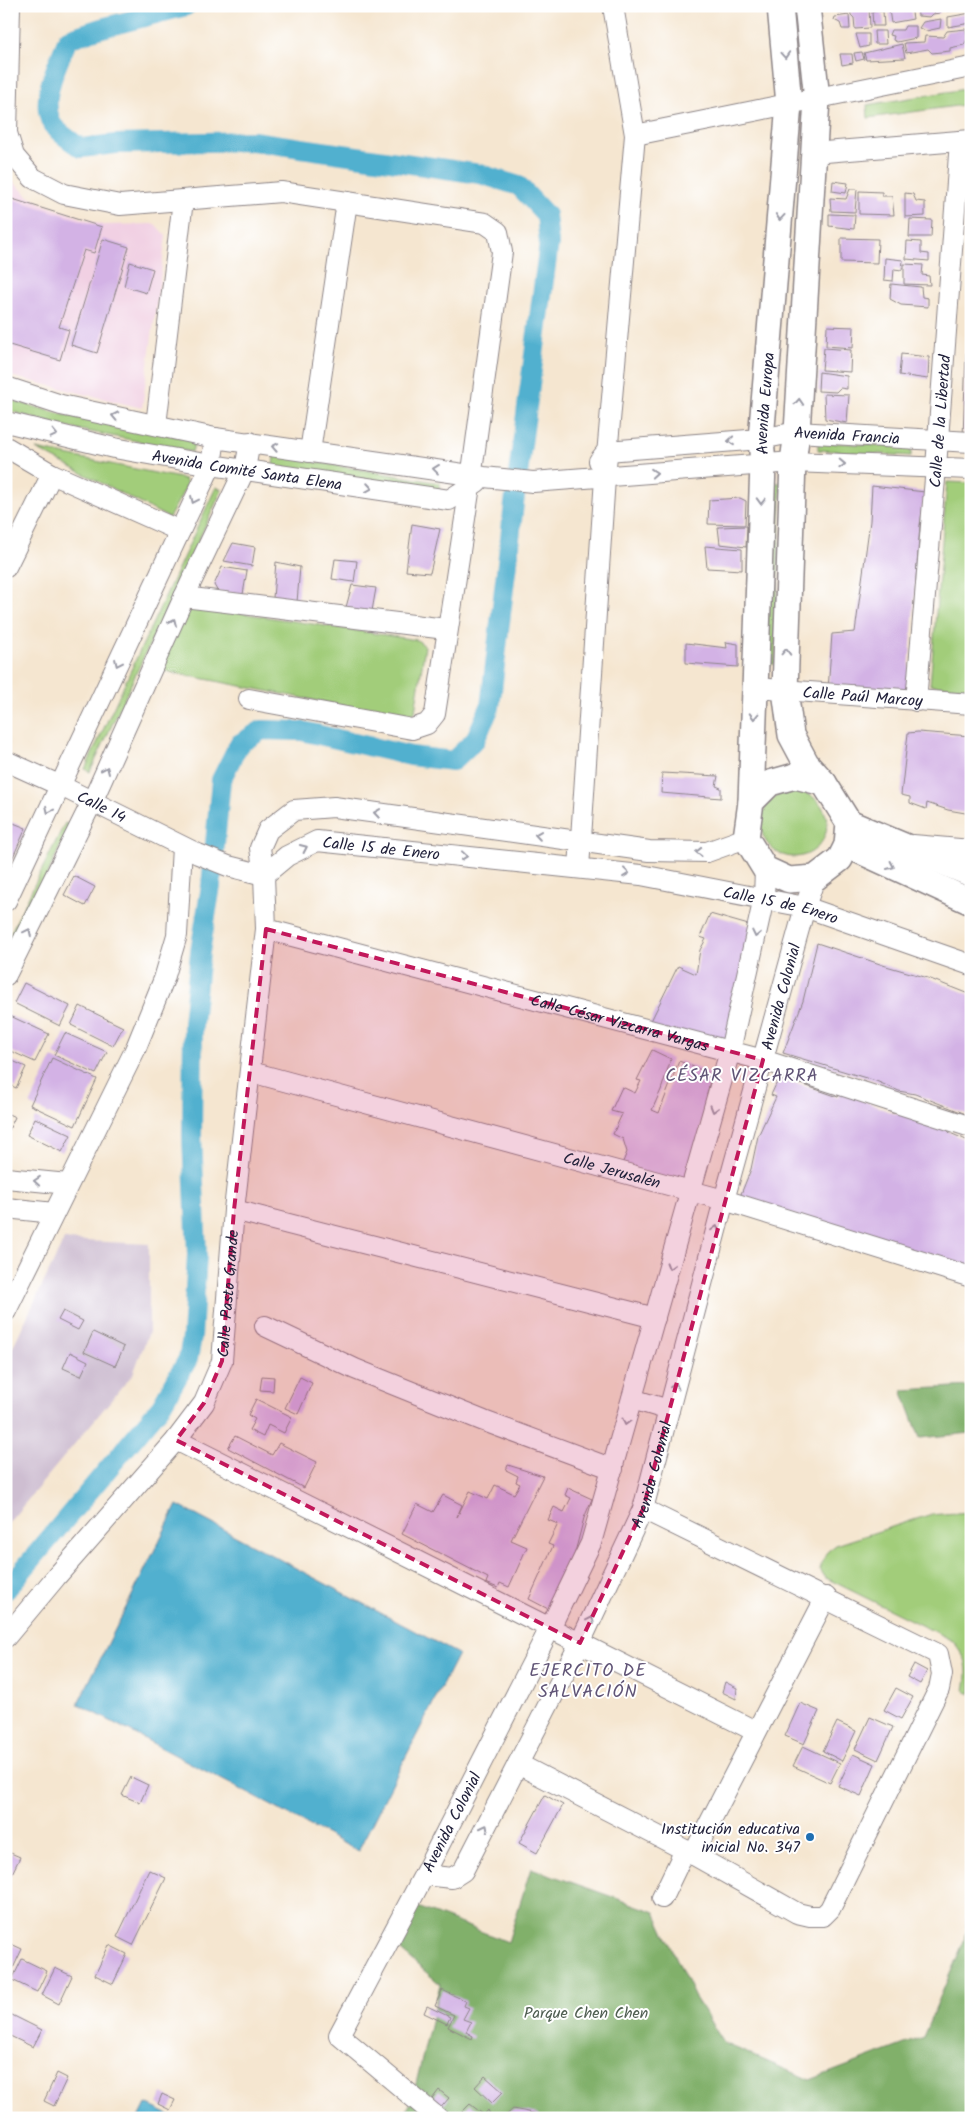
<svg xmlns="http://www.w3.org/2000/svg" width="977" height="2124" viewBox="0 0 977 2124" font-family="Kalam,sans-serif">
  <rect width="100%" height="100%" fill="#fff"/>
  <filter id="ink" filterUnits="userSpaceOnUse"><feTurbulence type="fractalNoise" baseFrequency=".02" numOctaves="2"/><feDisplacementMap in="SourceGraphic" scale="10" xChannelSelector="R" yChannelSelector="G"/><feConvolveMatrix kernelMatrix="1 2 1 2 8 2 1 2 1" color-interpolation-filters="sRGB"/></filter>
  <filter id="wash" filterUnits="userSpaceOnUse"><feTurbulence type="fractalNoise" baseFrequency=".0096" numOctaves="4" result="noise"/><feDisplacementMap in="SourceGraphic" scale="20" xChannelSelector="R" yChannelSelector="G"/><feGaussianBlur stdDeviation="1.12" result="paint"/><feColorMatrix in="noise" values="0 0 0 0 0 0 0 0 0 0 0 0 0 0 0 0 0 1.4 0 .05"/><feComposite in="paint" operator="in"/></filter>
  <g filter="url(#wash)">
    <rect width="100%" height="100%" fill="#f5e6d0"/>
    <!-- built -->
    <path fill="#f1d0e3" d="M 6,173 L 13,182 L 30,197 L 45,205 L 103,225 L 155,224 L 166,236 L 142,408 L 6,375 Z"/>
    <!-- industrial -->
    <path fill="#cebed1" d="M 64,1240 L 149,1244 L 149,1332 L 133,1374 L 6,1526 L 6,1361 Z"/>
    <!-- green -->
    <path fill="#a2cd7a" stroke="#62785a" d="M 971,88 L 971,104 L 868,118 L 867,105 Z
      M 6,399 L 65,415 L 195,440 L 192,452 L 66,427 L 6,410 Z
      M 818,442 L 911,447 L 911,456 L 818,450 Z
      M 36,449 L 185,479 L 187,485 L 169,518 Z
      M 274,455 L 440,483 L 439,494 L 273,467 Z
      M 947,482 L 971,483 L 971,688 L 930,685 Z
      M 770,483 L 781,483 L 775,664 L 766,664 Z
      M 216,487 L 222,490 L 90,772 L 85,769 Z
      M 189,605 L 417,640 L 425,646 L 415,712 L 410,719 L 159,670 Z
      M761 824a33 33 0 1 1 66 0a33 33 0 1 1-66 0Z
      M 65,823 L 70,825 L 6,964 L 6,942 Z
      M 971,1512 L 971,1694 L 965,1691 C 969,1668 968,1660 953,1641 L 824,1577 L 819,1569 L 827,1552 L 836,1545 L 929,1515 Z"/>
    <!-- forest -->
    <path fill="#81b06a" stroke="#526952" d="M 971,1386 L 971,1433 L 920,1438 L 902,1390 Z
      M 531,1868 L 655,1912 L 694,1996 L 724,2043 L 810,2080 L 923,2037 L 964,1941 L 971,1892 L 971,2118 L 403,2118 L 412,2100 L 440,1984 L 389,1941 L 410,1904 L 508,1942 Z"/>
    <!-- water -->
    <path fill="#51b0cf" stroke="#3a6985" d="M 177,1505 L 458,1654 L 358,1851 L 78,1704 Z
      M 146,2104 L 175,2118 L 139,2118 Z"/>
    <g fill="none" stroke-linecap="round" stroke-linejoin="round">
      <!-- canal -->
      <path stroke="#51b0cf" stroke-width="20" d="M 6,1590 L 161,1406 L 188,1359 L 192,1337 L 197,1255 L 192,1136 L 193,1024 L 200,952 L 211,886 L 221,780 L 239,744 L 262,730 L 302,731 L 411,756 L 453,761 L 475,740 L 490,707 L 514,504 L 549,243 L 546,215 L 519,186 L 480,174 L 253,141 L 116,144 L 81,148 C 74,143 54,130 51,122 C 40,96 58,64 68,39 L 98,29 L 186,6"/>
    </g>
    <g id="blocks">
      <!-- building -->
      <path fill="#d3b2e5" d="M 837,6 L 847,6 L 847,13 L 837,12 Z
        M 850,6 L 869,6 L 870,28 L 855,29 L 854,18 L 851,15 Z
        M 900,6 L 911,6 L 913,19 L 891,23 L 889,10 L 898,9 Z
        M 917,6 L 940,6 L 940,13 L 933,14 L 930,17 L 918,16 Z
        M 946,6 L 971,6 L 971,8 L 947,11 Z
        M 883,11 L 884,26 L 873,26 L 872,12 Z
        M 971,13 L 971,23 L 948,27 L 948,17 Z
        M 849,15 L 850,29 L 842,29 L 840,23 L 834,20 L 835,17 Z
        M 941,19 L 940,28 L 926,31 L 919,28 L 923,22 Z
        M 905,26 L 916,26 L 916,38 L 897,42 L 893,40 L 894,36 L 889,35 L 891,30 L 903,30 Z
        M 966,29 L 967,39 L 964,45 L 950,48 L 950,51 L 932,53 L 928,49 L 906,53 L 904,43 L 924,42 L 925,36 L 943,37 L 947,31 Z
        M 874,31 L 885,31 L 886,44 L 875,44 Z
        M 856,34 L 869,34 L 869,46 L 860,48 Z
        M 902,44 L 905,58 L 866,60 L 864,53 Z
        M 862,52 L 864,59 L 856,61 L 854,53 Z
        M 840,54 L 852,54 L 853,63 L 842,65 Z
        M 833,181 L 848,183 L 846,193 L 832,191 Z
        M 850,189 L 857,189 L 855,212 L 831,211 L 830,198 L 846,199 Z
        M 859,191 L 882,192 L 882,196 L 892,196 L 894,215 L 859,214 Z
        M 905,193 L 913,194 L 916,201 L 925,202 L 925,216 L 905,217 Z
        M 6,197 L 102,227 L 94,253 L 84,250 L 59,327 L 69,330 L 60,360 L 6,344 Z
        M 829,214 L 855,215 L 854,229 L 829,226 Z
        M 910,219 L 932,220 L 931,237 L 909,237 Z
        M 841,238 L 878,239 L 877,263 L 841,262 Z
        M 103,239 L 129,247 L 97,353 L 71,345 Z
        M 907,241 L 921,242 L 921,253 L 929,254 L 929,261 L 906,259 Z
        M 885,258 L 903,260 L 902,270 L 894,269 L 893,281 L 884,280 Z
        M 130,262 L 153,269 L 146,293 L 124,286 Z
        M 904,264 L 923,265 L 922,275 L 929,276 L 930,285 L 904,284 Z
        M 891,284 L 921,287 L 922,297 L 928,298 L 928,307 L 901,305 L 890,299 Z
        M 827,326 L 854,327 L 853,348 L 826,346 Z
        M 824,348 L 851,350 L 850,372 L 822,370 Z
        M 966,353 L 971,353 L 971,438 L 963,437 Z
        M 901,354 L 929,357 L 928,379 L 899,375 Z
        M 819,372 L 847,376 L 847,389 L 840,388 L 836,392 L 818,391 Z
        M 824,394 L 849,395 L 847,423 L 825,419 Z
        M 872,486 L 925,492 L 920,525 L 907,697 L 828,690 L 832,634 L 855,632 L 870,521 Z
        M 740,498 L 746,501 L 745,525 L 708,524 L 709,500 Z
        M 412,524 L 440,529 L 430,573 L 406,571 Z
        M 747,526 L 746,547 L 720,544 L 718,527 Z
        M 233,543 L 255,547 L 252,566 L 224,561 Z
        M 705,546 L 742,549 L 742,570 L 707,568 Z
        M 335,559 L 357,561 L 354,582 L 332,579 Z
        M 276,562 L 300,567 L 297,602 L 273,598 Z
        M 222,567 L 247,571 L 243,594 L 218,592 L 214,585 Z
        M 352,585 L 376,588 L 371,617 L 345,611 Z
        M 726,642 L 738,644 L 738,667 L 686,663 L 686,643 L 727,648 Z
        M 918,732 L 971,736 L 971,814 L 948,810 L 927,803 L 926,809 L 910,803 L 910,797 L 901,795 L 908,733 Z
        M 662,773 L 718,776 L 716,786 L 721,788 L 721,798 L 661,793 Z
        M 6,808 L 11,810 L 6,820 L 26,828 L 12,859 L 6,857 Z
        M 74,876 L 95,887 L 85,906 L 64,895 Z
        M 710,914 L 752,926 L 729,1047 L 648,1027 L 678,966 L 696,974 L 700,950 L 706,939 L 700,937 Z
        M 817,943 L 886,966 L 928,978 L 971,995 L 971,1116 L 915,1094 L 899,1091 L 876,1081 L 783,1053 L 803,1001 Z
        M 24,983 L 70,1006 L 60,1026 L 14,1003 Z
        M 80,1006 L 123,1027 L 113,1046 L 71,1025 Z
        M 6,1014 L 49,1034 L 35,1062 L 6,1049 Z
        M 65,1033 L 107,1052 L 96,1074 L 54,1055 Z
        M 652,1050 L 671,1059 L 661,1090 L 652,1110 L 659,1113 L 679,1061 L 711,1074 L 691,1184 L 621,1167 L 627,1152 L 623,1139 L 613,1134 L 622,1114 L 611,1111 L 622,1087 L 635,1093 L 641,1081 L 637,1080 Z
        M 6,1058 L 26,1067 L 16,1088 L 6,1083 Z
        M 52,1058 L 97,1079 L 75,1126 L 30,1105 Z
        M 778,1080 L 804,1085 L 838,1097 L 841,1091 L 892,1113 L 910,1115 L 945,1127 L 950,1133 L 971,1142 L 971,1268 L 931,1254 L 910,1250 L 739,1199 L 751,1169 L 758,1136 L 776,1097 L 771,1095 Z
        M 6,1113 L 15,1117 L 6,1136 Z
        M 35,1118 L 71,1135 L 62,1152 L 27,1135 Z
        M 63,1311 L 83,1321 L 78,1330 L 58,1320 Z
        M 93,1332 L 124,1347 L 115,1366 L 84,1352 Z
        M 70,1352 L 88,1361 L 81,1376 L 63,1368 Z
        M 262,1376 L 274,1377 L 273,1391 L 260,1390 Z
        M 300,1377 L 312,1383 L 298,1414 L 285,1408 Z
        M 256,1399 L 292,1417 L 284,1433 L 268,1425 L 263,1437 L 249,1430 L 255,1419 L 248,1415 Z
        M 235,1436 L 272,1455 L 279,1443 L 317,1462 L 304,1488 L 228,1448 Z
        M 508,1465 L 543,1476 L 511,1540 L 527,1547 L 509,1587 L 500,1583 L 498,1588 L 486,1583 L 488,1578 L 402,1534 L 417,1504 L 433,1512 L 443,1495 L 462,1505 L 457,1517 L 470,1491 L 488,1499 L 495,1485 L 514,1494 L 520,1484 L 516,1482 L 518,1476 L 506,1470 Z
        M 568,1488 L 592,1499 L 584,1518 L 574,1556 L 554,1612 L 529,1599 L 553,1546 L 548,1544 L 558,1524 L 548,1520 L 554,1507 L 564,1512 L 571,1498 L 565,1495 Z
        M 914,1664 L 927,1671 L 920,1684 L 907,1677 Z
        M 725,1682 L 737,1688 L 736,1699 L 722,1692 Z
        M 896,1688 L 913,1697 L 901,1719 L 884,1710 Z
        M 800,1703 L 819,1711 L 804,1744 L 785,1736 Z
        M 870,1717 L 893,1727 L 878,1760 L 855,1749 Z
        M 837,1722 L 856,1731 L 842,1761 L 823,1751 Z
        M 803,1746 L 840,1763 L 830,1783 L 793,1766 Z
        M 853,1754 L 875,1764 L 861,1796 L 838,1786 Z
        M 131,1777 L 148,1785 L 140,1803 L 122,1795 Z
        M 545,1795 L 563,1805 L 537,1853 L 519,1843 Z
        M 6,1851 L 20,1857 L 6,1886 Z
        M 149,1870 L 166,1878 L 133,1945 L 117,1937 Z
        M 9,1943 L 22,1949 L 9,1977 L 6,1976 L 6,1950 Z
        M 109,1945 L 127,1954 L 113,1984 L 95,1975 Z
        M 22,1959 L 47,1971 L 37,1992 L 12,1980 Z
        M 55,1968 L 72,1976 L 59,2004 L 42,1995 Z
        M 442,1990 L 466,2001 L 464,2006 L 469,2008 L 463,2019 L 471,2022 L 466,2032 L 473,2036 L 472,2039 L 448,2027 L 454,2015 L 435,2006 Z
        M 427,2006 L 450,2017 L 447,2024 L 424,2013 Z
        M 6,2012 L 42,2030 L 33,2047 L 8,2035 L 6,2039 Z
        M 57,2073 L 67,2078 L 54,2106 L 44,2101 Z
        M 485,2076 L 503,2092 L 492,2103 L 475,2087 Z
        M 439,2090 L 449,2098 L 438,2111 L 429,2103 Z
        M 162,2094 L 175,2100 L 170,2110 L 158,2104 Z
        M 470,2104 L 484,2115 L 488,2110 L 491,2116 L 490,2118 L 456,2118 Z
        M 513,2109 L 538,2114 L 538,2118 L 503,2118 Z"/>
    </g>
  </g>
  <g filter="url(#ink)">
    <use href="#blocks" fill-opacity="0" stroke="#8c8486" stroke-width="1"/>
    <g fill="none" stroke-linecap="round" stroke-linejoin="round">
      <defs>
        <g id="minor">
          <path d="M 10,6 L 7,133 L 14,156 L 33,178 L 64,194 L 120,205 L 281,192 L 485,223 L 498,232 L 502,252 L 470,486 L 435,714 L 427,724 L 412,729 L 249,699"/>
          <path d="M 635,135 L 971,67"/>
          <path d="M 813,153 L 971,140"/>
          <path d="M 6,387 L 61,405 L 215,438 L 484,477 L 533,482 L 793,462 L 971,469"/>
          <path id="s1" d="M 6,422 L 114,448 L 211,465 L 449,500 L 477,482"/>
          <path d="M 156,425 L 183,200"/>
          <path d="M 6,447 L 52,474 L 180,531"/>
          <path d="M 310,452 L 347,202"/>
          <path id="s2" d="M 599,461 L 607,451 L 761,439 L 797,432 L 971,442"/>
          <path d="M 6,567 L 52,474"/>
          <path d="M 184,597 L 446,629"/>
          <path id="s3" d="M 755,688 L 971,704"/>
          <path id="s4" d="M 916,701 L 936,467 L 960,141"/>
          <path id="s5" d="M 6,761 L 61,786 L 198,854 L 228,866 L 264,875"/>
          <path d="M 913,845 L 971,850"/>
          <path d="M 579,868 L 605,478 L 635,135 L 613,6"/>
          <path id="s6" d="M 264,875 L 287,856 L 317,841 L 641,875 L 805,907 L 971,965"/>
          <path d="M 6,901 L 211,465 L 215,438"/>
          <path id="s7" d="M 266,929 L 763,1060 L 971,1127"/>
          <path d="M 6,975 L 92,802 L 184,597 L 245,469 L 250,442"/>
          <path id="s8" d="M 251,1072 L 724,1200 L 971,1277"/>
          <path d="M 6,1178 L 68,1184"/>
          <path d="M 6,1208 L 54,1213"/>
          <path d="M 234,1210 L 655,1318"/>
          <path d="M 6,1311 L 135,1050 L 164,979 L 177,935 L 182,847"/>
          <path d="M 265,1326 L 355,1369 L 484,1421 L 613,1469"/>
          <path d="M 632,1399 L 669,1410"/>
          <path d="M 176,1440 L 755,1731"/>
          <path id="s9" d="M 6,1637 L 56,1577 L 176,1440 L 204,1403 L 222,1361 L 234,1210 L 266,929 L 264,875 L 260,848 L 268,830 L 294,810 L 334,807 L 649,851 L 707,852 L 746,838"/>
          <path d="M 518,1764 L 685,1850 L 797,1913 L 810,1916 L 823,1916 L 830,1909 L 939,1689 L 942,1674 L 938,1654 L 643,1509"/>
          <path d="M 693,1855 L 826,1597"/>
          <path id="s10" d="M 424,1875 L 452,1878 L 463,1871 L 580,1643 L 643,1509 L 724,1200 L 805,907 L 815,878"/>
          <path d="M 662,1898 L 685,1850"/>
          <path id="s11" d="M 438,2118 L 339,2035 L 424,1875 L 550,1628 L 591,1543 L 730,1051 L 764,898 L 765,869"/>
        </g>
        <g id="major">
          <path d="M 807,6 L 817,99 L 797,432 L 793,462 L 785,690 L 791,735 L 806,763 L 824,783"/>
          <path d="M 795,776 L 824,783 L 849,823 L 847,845 L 840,859 L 815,878 L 789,880 L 765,869 L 746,838 L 751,802 L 770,783 Z"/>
          <path id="s12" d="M 751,802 L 763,464 L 761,439 L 789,104 L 780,6"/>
          <path d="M 849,823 L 971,874"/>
          <path d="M 847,845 L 971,902"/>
        </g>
      </defs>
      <!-- minor casing -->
      <use href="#minor" stroke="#8c8486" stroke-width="22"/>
      <!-- major casing -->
      <use href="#major" stroke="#8c8486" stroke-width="28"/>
      <!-- minor -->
      <use href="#minor" stroke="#fff" stroke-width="20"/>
      <!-- major -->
      <use href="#major" stroke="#fff" stroke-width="25"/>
    </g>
    <!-- one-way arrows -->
    <defs><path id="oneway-chevron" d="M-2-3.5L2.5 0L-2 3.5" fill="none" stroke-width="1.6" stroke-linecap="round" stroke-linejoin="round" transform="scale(1.25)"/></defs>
    <g stroke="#9c9ca7">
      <use href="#oneway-chevron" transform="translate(785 55) rotate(86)"/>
      <use href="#oneway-chevron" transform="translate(780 217) rotate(95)"/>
      <use href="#oneway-chevron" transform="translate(799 402) rotate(-87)"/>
      <use href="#oneway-chevron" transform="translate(115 416) rotate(-168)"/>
      <use href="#oneway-chevron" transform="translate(54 434) rotate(13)"/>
      <use href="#oneway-chevron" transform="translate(731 441) rotate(175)"/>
      <use href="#oneway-chevron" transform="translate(275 447) rotate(-169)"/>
      <use href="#oneway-chevron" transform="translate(842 464) rotate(2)"/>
      <use href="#oneway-chevron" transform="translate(436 469) rotate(-173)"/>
      <use href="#oneway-chevron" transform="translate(654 473) rotate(-5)"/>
      <use href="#oneway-chevron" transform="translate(369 488) rotate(9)"/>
      <use href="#oneway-chevron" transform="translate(194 500) rotate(115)"/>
      <use href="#oneway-chevron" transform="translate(761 501) rotate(92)"/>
      <use href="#oneway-chevron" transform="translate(173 622) rotate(-66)"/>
      <use href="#oneway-chevron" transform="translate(786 652) rotate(-88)"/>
      <use href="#oneway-chevron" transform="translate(118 663) rotate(115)"/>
      <use href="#oneway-chevron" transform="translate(754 716) rotate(92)"/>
      <use href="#oneway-chevron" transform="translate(106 770) rotate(-66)"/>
      <use href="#oneway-chevron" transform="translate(49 810) rotate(115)"/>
      <use href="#oneway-chevron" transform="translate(377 813) rotate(-172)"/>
      <use href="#oneway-chevron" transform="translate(538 835) rotate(-172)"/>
      <use href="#oneway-chevron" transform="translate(304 848) rotate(-25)"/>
      <use href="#oneway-chevron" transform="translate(699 852) rotate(-180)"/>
      <use href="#oneway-chevron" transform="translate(464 856) rotate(6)"/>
      <use href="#oneway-chevron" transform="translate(891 866) rotate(25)"/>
      <use href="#oneway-chevron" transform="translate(626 873) rotate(6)"/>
      <use href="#oneway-chevron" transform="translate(28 932) rotate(-64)"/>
      <use href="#oneway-chevron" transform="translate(756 934) rotate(102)"/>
      <use href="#oneway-chevron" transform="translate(714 1109) rotate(106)"/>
      <use href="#oneway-chevron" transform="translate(37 1181) rotate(-175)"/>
      <use href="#oneway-chevron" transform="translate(716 1229) rotate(-75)"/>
      <use href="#oneway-chevron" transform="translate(670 1266) rotate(106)"/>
      <use href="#oneway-chevron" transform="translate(675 1386) rotate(-75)"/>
      <use href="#oneway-chevron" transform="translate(626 1422) rotate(105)"/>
      <use href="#oneway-chevron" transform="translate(591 1620) rotate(-65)"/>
      <use href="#oneway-chevron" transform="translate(485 1828) rotate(-63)"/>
    </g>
  </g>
  <!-- marked area -->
  <path fill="#c2185b" fill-opacity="0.2" stroke="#c2185b" stroke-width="4" stroke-dasharray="10 6" stroke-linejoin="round" d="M 266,929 L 763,1060 L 643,1509 L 580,1643 L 176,1440 L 204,1403 L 222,1361 L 234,1210 Z"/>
  <!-- markers -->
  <circle fill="#1f6fb2" stroke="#fff" stroke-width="2" cx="810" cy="1837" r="5"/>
  <g text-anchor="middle" stroke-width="4" stroke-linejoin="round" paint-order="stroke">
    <!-- street labels -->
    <g font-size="16" fill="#22223b" stroke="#fff">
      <text dy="6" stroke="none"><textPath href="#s12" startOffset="399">Avenida Europa</textPath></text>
      <text dy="6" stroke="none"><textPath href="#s4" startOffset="281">Calle de la Libertad</textPath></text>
      <text dy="6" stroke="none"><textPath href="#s2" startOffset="254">Avenida Francia</textPath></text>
      <text dy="6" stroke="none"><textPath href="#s1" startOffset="246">Avenida Comité Santa Elena</textPath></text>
      <text dy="6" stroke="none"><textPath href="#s3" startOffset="108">Calle Paúl Marcoy</textPath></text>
      <text dy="6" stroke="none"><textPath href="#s5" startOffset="106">Calle 14</textPath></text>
      <text dy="6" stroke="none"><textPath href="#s6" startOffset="128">Calle 15 de Enero</textPath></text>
      <text dy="6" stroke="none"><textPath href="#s6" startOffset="532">Calle 15 de Enero</textPath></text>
      <text dy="6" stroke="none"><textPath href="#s10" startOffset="976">Avenida Colonial</textPath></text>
      <text dy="6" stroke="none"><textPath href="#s7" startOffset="366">Calle César Vizcarra Vargas</textPath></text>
      <text dy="6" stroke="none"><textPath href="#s8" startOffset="374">Calle Jerusalén</textPath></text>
      <text dy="6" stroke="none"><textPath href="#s9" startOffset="420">Calle Pasto Grande</textPath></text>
      <text dy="6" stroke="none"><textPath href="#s10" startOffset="481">Avenida Colonial</textPath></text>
      <text dy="6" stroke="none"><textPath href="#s11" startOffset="370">Avenida Colonial</textPath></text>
    </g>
    <!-- poi labels -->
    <g font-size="16" fill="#22223b" stroke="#fff" text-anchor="end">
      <text x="800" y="1834">Institución educativa<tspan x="800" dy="18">inicial No. 347</tspan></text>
    </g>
    <!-- park labels -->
    <g font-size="16" fill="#4f5e51" stroke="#fff">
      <text x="586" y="2018">Parque Chen Chen</text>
    </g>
    <!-- neighbourhood labels -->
    <g font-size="18" letter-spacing="1" fill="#605476" stroke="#fff">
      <text x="742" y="1081">CÉSAR VIZCARRA</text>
      <text x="588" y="1676">EJERCITO DE<tspan x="588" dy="21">SALVACIÓN</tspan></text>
    </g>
  </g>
  <!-- margin -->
  <rect width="977" height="2124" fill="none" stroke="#fff" stroke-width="25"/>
</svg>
